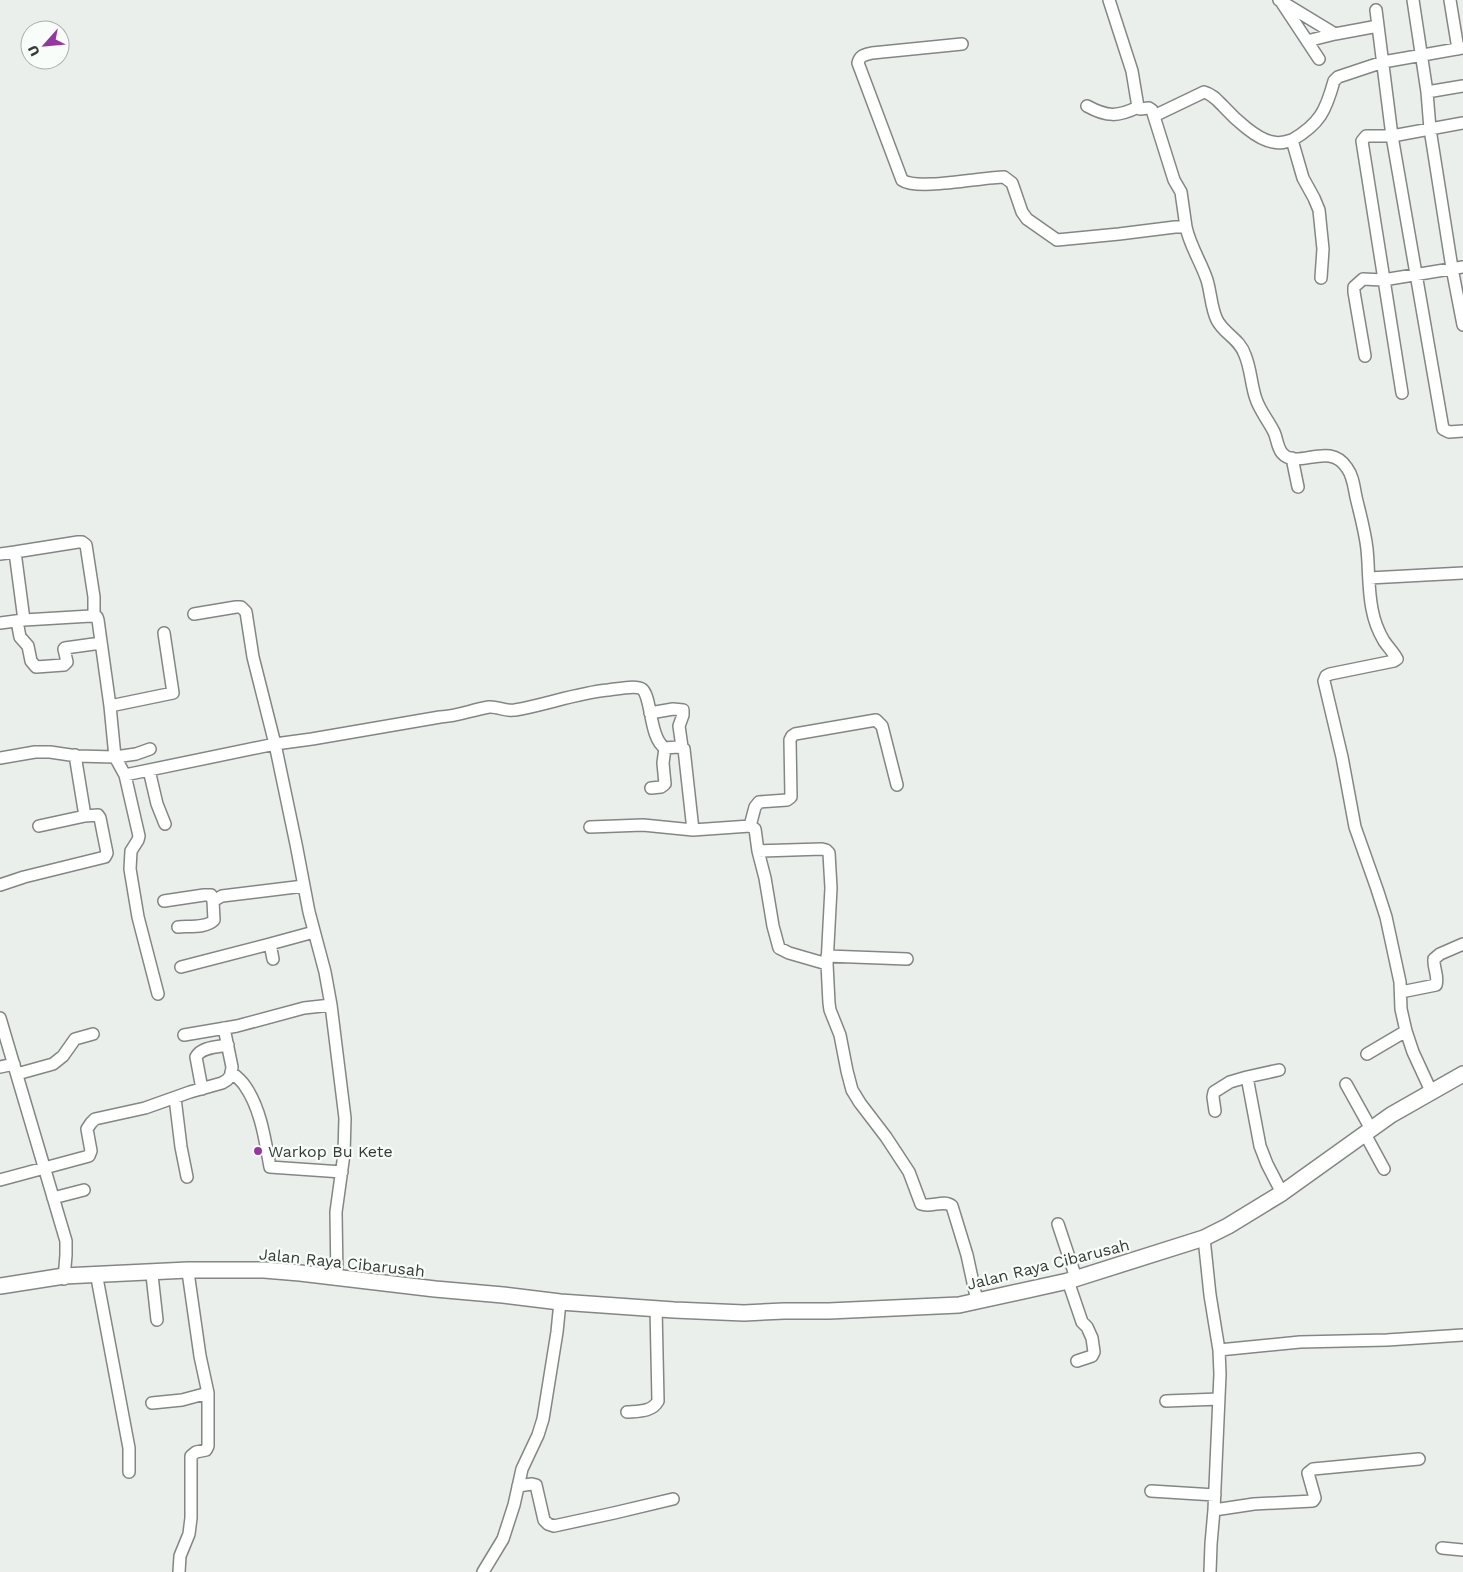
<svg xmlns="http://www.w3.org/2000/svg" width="1463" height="1572" viewBox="0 0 1463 1572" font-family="'Work Sans',sans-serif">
  <rect width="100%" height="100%" fill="#ebefeb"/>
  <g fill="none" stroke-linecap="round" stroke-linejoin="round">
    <defs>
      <path id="minor" d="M 1109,0 L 1132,71 L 1138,107 L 1140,109 L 1149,108 L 1152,110 L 1174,180 L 1181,192 L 1186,227
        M 1279,0 L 1335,34 L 1378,26
        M 1413,0 L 1427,92 L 1430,129 L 1452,268 L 1463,325
        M 1450,0 L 1458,49
        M 1282,3 L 1319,59
        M 1376,10 L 1392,136 L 1443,429 L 1449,432 L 1463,431
        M 1307,41 L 1335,34
        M 962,44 L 872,53 C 864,55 860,55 858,63 L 902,180 C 917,191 983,177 1004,177 L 1012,183 L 1022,212 L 1027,219 L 1057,240 L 1119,234 L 1175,227 L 1186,227 C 1190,246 1201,262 1207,280 C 1211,293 1211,308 1217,320 C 1224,334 1240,339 1245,355 C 1251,369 1251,385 1256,399 C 1260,411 1268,420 1274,432 C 1277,438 1277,447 1282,453 C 1297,471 1329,440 1347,468 C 1353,476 1354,487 1356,497 C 1360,514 1365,531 1367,549 C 1369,569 1368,589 1372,609 C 1374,620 1378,631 1384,641 C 1388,647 1394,653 1397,659 L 1394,661 L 1330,674 L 1326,676 L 1324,681 L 1342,757 L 1355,827 L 1377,889 L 1386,917 L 1400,982 L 1401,1009 L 1406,1031 L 1413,1052 L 1431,1091
        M 1427,92 L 1463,86
        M 1087,106 C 1107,117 1118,117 1138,107
        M 1154,116 L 1204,92 C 1212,94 1217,100 1223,106 C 1234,118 1257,140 1273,142 C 1280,144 1286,142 1292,140 L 1303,178 L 1314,198 L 1319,210 L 1323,249 L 1321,278
        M 1292,140 C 1320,124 1326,110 1334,81 L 1338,77 L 1383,62 L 1463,48
        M 1365,356 L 1354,292 L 1354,287 L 1363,279 L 1383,280 L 1463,267
        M 1402,393 L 1362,141 L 1366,136 L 1392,136 L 1463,123
        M 1292,458 L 1298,487
        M 15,552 L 78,542 L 82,542 L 86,545 L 94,597 L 94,616
        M 0,554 L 15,552 L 24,620 L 91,616 L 97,617 L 98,620 L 110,706 L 115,757 L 136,754 L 150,749
        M 1369,578 L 1463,573
        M 194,614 L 236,607 L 241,607 L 246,612 L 253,657 L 275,744 L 296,844 L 309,912 L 325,972 L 331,1005 L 345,1118 L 344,1154 L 336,1212 L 337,1279
        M 17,621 L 20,637 L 28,646 L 31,661 L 36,667 L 64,665 L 67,662 L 64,649 L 65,648 L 101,643
        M 0,623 L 23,620
        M 110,706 L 173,693 L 164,633
        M 650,713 L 673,709 L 683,710 L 683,715 L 679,726 L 682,747
        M 0,758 L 35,752 L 50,752 L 77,756 L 115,757 L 125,775 L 275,744 L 312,739 L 440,717 C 459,716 471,710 489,707 C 497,706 506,712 515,710 C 546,705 576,693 608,690 C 616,689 636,685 642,689 C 652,697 649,738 665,748 L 678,747 L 684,749 L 693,830 L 750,826 L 755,829 L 758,851 L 822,849 L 826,850 L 829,853 L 831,888 L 827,964 L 829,1003 L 830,1010 L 840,1035 L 847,1071 L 852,1090 L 860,1103 L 886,1137 L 909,1172 L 921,1204 C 931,1208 944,1199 952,1206 L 967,1255 L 977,1301
        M 149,770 L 157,804 L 165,824
        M 125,775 L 139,836 L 138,840 L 131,851 L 130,869 L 138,917 L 158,994
        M 651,788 L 661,787 L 665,784 L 663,763 L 665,748
        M 39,826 L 85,816 L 75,755
        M 750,826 L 755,807 L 759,802 L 787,800 L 791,797 L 790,740 L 792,736 L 795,734 L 876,720 L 882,726 L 897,785
        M 590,827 L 643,825 L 693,830
        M 758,851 L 765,878 L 773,926 L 779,948 L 789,953 L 827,964
        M 0,885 L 24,877 L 105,857 L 107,853 L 100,818 L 98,815 L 85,816
        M 164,901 L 204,895 L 211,895 L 213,901
        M 178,927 C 189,926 207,928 214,920 L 213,901 L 222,896 L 304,886
        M 827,956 L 907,959
        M 273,959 L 270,944 L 314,932
        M 181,967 L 270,944
        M 1401,992 L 1436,985 C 1439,976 1433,968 1434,959 L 1440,954 L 1463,944
        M 0,1018 L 66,1241 L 66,1255 L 64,1279
        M 184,1035 L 237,1026 L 304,1008 L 331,1005
        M 1367,1054 L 1406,1031
        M 0,1067 L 14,1064
        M 1279,1070 L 1247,1077 L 1260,1146 L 1267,1164 L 1282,1193
        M 231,1072 C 236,1076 242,1081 245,1086 C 261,1109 265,1140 270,1167 L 342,1172
        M 17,1074 L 53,1064 L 63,1056 L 75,1039 L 93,1034
        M 1346,1084 L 1371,1129
        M 202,1089 L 196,1057 C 201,1047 217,1047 228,1045
        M 175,1098 L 181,1147 L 187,1177
        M 1215,1111 L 1213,1097 L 1214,1092 L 1230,1082 L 1247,1077
        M 1365,1134 L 1384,1169
        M 0,1180 L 89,1156 L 91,1151 L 87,1129 L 91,1123 L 95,1119 L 145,1108 L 190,1092 L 222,1083 L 227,1080 L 231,1075 L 232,1067 L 224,1028
        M 53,1198 L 84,1190
        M 1058,1224 L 1076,1278
        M 1204,1238 L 1210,1295 L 1219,1350 L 1220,1374 L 1214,1510 L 1211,1544 L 1210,1572
        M 152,1275 L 157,1320
        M 97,1278 L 129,1448 L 129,1472
        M 1068,1281 L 1082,1322 L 1087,1327 L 1092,1338 L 1094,1352 L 1092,1356 L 1077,1361
        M 1219,1350 L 1300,1342 L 1387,1340 L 1463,1335
        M 1166,1401 L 1219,1399
        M 152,1403 L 182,1400 L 208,1393
        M 627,1412 C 639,1411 652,1412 658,1401 L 656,1308
        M 518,1486 L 532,1484 L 536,1485 L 544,1520 L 548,1524 L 554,1526 L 614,1513 L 673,1499
        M 1151,1491 L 1215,1495
        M 1214,1510 L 1254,1504 L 1313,1501 L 1315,1498 L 1308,1473 L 1313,1469 L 1419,1459
        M 1442,1548 L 1463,1550
        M 179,1572 L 180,1556 L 189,1534 L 191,1518 L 191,1456 L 196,1452 L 206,1450 L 208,1446 L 208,1393 L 200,1356 L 188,1272
        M 483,1572 L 503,1539 L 514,1505 L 522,1469 L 538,1435 L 543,1419 L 557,1332 L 560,1302"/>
      <path id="major" d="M 0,1286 L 64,1276 L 188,1270 L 264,1270 L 300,1273 L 435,1289 L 503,1295 L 560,1302 L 674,1310 L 744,1313 L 784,1311 L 829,1311 L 959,1305 L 1068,1281 L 1204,1238 L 1228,1226 L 1282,1193 L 1391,1115 L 1463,1074"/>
    </defs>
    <!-- minor casing -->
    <use href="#minor" stroke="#838783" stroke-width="14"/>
    <!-- major casing -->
    <use href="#major" stroke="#838783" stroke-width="18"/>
    <!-- minor -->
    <use href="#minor" stroke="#fff" stroke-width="11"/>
    <!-- major -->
    <use href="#major" stroke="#fff" stroke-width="15"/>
  </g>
  <!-- markers -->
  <circle fill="#9537a0" stroke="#f8fdf9" stroke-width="2" cx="258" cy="1151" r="5"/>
  <g text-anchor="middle" stroke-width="4.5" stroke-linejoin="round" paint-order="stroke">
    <!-- poi labels -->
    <g font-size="16" fill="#383a39" stroke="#f8fdf9" text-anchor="start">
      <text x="268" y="1157">Warkop Bu Kete</text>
    </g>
    <!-- street labels -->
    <g font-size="16" fill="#383a39" stroke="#f8fdf9">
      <text transform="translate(342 1262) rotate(6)" y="6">Jalan Raya Cibarusah</text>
      <text transform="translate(1048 1264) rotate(-14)" y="6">Jalan Raya Cibarusah</text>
    </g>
  </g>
  <!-- north arrow -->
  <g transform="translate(45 45) rotate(243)"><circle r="24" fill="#f8fdf9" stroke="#abafac"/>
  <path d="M0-4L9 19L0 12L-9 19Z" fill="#9537a0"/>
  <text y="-8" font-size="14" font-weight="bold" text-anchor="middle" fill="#383a39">U</text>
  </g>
</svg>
